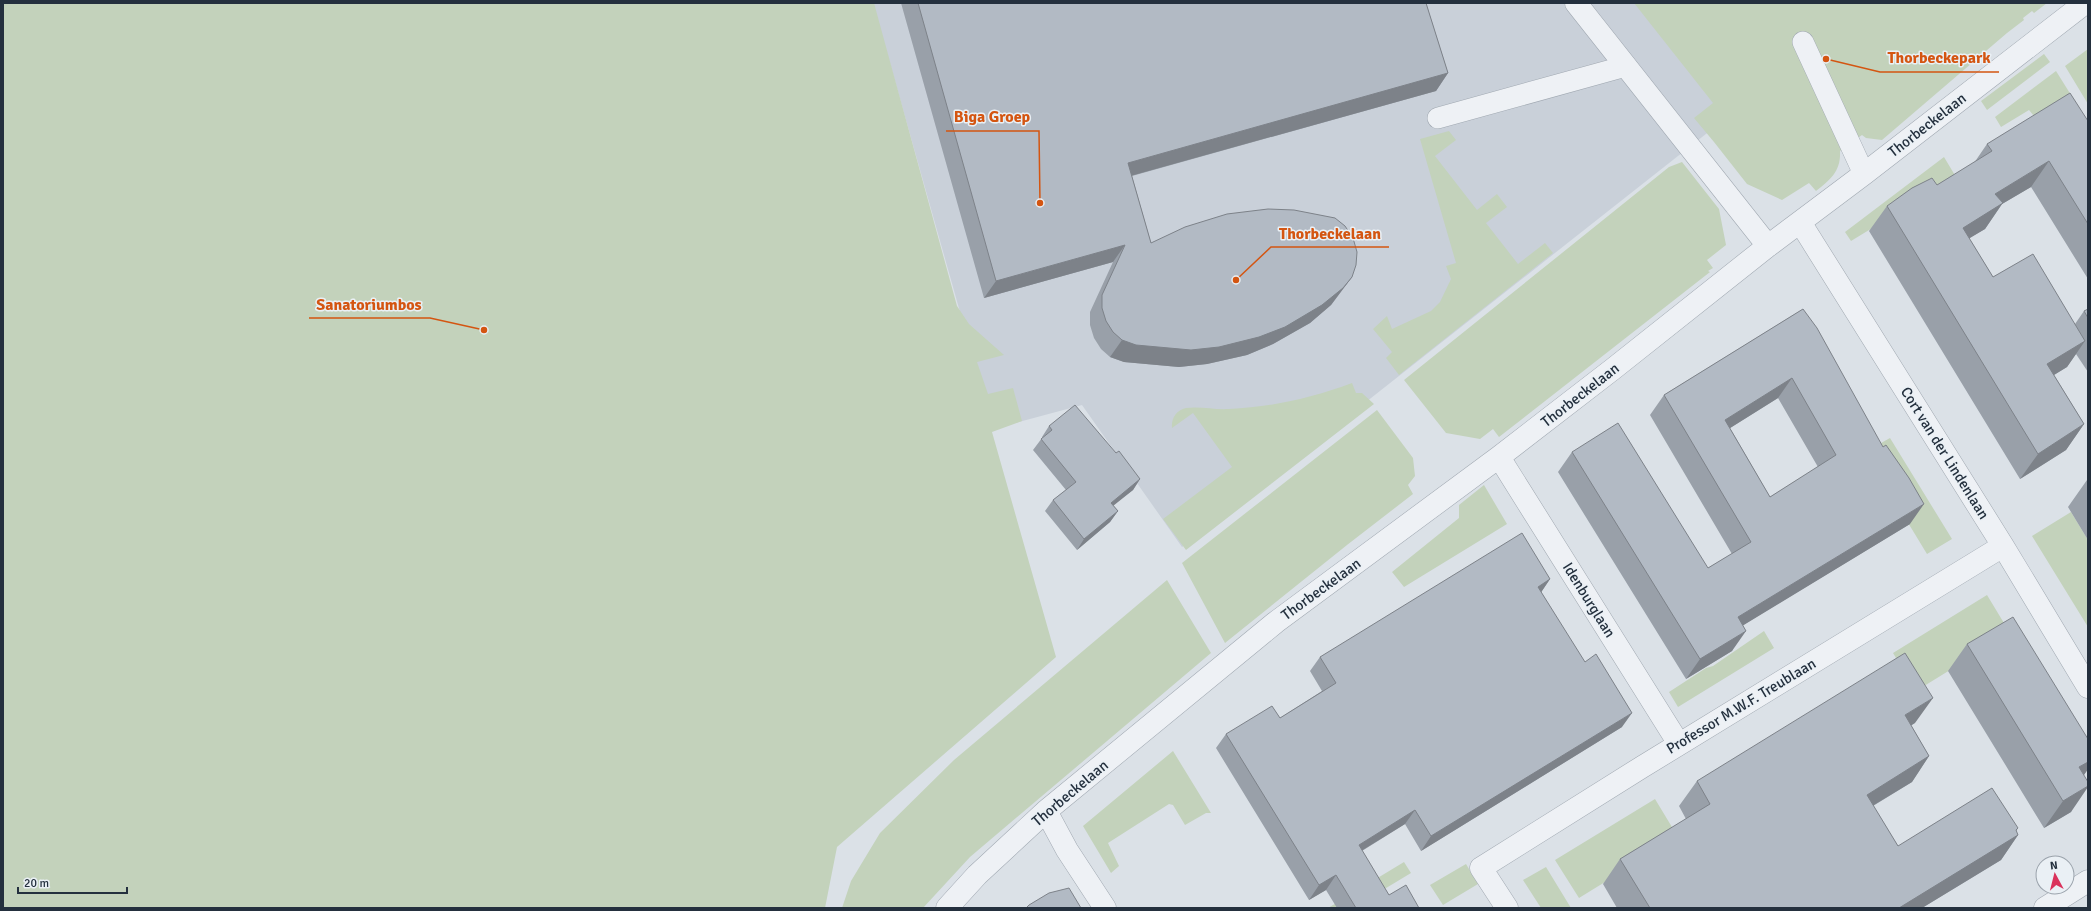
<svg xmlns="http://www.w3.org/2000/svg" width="2091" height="911" viewBox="0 0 2091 911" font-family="Signika,sans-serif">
  <rect width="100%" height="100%" fill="#dbe1e7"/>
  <!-- built -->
  <path fill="#c9d0d9" d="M 873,3 L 1641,3 L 1730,115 L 1182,547 L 1082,405 L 993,429 Z"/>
  <!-- green -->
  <path fill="#c3d2bb" d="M 3,3 L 874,3 L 957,306 L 969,324 L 1004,355 L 977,362 L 988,394 L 1013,388 L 1022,421 L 992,432 L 1056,657 L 837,847 L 825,908 L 3,908 Z
    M 1634,3 L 2047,3 L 2034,13 L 2032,11 L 2023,18 L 2024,20 L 2007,33 L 1882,140 L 1866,138 L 1862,135 L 1840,151 C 1841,171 1831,179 1816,191 L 1809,183 L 1782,200 L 1747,184 L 1714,142 L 1694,118 L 1713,103 Z
    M 2088,49 L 2088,104 L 2065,66 Z
    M 2044,54 L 2050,62 L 1987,110 L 1981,101 Z
    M 2056,71 L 2076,103 L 2034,116 L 2029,110 L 2001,127 L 1995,117 Z
    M 1449,131 L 1456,140 L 1435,156 L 1477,210 L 1497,194 L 1507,207 L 1486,223 L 1518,264 L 1545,243 L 1553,253 L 1399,375 L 1386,358 L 1392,352 L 1373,329 L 1387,316 L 1392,329 L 1431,311 L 1440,302 L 1451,279 L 1446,266 L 1456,263 L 1420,139 Z
    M 1944,157 L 1956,177 L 1851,241 L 1845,232 Z
    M 1682,162 L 1719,209 L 1726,245 L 1707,260 L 1713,268 L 1708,271 L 1710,272 L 1499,437 L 1493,429 L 1480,439 L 1446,433 L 1404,380 L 1669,167 Z
    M 1352,383 L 1356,393 L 1362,393 L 1374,404 L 1186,550 L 1163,519 L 1232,467 L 1193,413 L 1172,428 C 1171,419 1176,410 1186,408 C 1200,406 1215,410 1229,409 C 1272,407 1312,398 1352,383 Z
    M 1377,410 L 1413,458 L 1415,476 L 1408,485 L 1413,494 L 1347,545 L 1225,643 L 1182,563 Z
    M 1890,438 L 1952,539 L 1927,554 L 1865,452 Z
    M 1484,485 L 1507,524 L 1404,587 L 1392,572 L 1459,518 L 1459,505 Z
    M 2071,512 L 2088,540 L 2088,627 L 2032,536 Z
    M 1167,580 L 1211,653 L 970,857 L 923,908 L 842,908 L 851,881 L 880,833 L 954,760 Z
    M 1987,595 L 2010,633 L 1916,691 L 1893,653 Z
    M 1764,631 L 1774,648 L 1678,707 L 1669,692 L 1706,668 L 1713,666 Z
    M 1173,751 L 1211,813 L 1206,813 L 1185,825 L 1173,805 L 1169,804 L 1108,843 L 1119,866 L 1111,873 L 1083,826 Z
    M 1655,799 L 1678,837 L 1579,898 L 1555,860 Z
    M 1404,862 L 1411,873 L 1353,908 L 1328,908 Z
    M 1466,864 L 1478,884 L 1443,905 L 1430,885 Z
    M 1546,867 L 1571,908 L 1541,908 L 1523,880 Z"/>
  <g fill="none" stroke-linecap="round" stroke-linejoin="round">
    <defs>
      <path id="lane" d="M 1803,42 L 1864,174
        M 1438,118 L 1626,66"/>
      <path id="street" d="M 1576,3 L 1768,246
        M 1796,225 L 1805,230 L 2003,546 L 2088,687
        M 1499,457 L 1679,744
        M 1046,811 L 1067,850 L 1105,908
        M 947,908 L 977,875 L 1046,811 L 1276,622 L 1499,457 L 1613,369 L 1768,246 L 1864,174 L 2085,3
        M 1507,908 L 1481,868 L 1642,767 L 2003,546
        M 2045,908 L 2088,881"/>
    </defs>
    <!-- lane casing -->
    <use href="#lane" stroke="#a0a8b1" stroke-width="22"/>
    <!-- street casing -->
    <use href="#street" stroke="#a0a8b1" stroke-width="23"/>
    <!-- lane -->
    <use href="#lane" stroke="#eef1f5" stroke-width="21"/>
    <!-- street -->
    <use href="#street" stroke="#eef1f5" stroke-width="22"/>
  </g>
  <!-- wall -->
  <path fill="#99a0a9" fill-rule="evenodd" d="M 901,3 L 1426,3 L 1448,73 L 1436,91 L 1132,176 L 1151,243 L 1352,277 L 1331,305 L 1310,323 L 1273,344 L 1247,355 L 1207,364 L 1179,367 L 1124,362 L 1110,357 L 1101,349 L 1094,338 L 1090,325 L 1090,312 L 1113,262 L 984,298 Z
    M 2088,121 L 2088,279 L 2031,187 L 2002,204 L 1985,229 L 1969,238 L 1993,277 L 2075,324 L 2084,311 L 2088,309 L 2088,372 L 2076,354 L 2067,367 L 2054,375 L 2084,424 L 2066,450 L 2020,479 L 1869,231 L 1887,206 L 1937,185 L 1974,163 L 1987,144 Z
    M 1803,309 L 1910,524 L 1743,625 L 1732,651 L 1686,679 L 1558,472 L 1572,452 L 1708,568 L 1732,554 L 1650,415 L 1664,395 ZM 1778,398 L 1818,467 L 1770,497 L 1730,428 Z
    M 1049,426 L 1116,453 L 1140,479 L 1133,490 L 1113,505 L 1118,511 L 1110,522 L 1077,550 L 1045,511 L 1053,500 L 1066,490 L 1033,450 L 1042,438 L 1042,437 Z
    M 2088,479 L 2088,540 L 2068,507 L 2087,480 Z
    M 1550,579 L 1541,592 L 1622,727 L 1421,851 L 1405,824 L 1362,851 L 1389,895 L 1419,908 L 1337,908 L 1326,890 L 1309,900 L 1216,748 L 1226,734 L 1280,718 L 1322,691 L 1310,671 L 1320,657 Z
    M 1967,644 L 2088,739 L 2088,769 L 2084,775 L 2071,812 L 2044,828 L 1948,671 Z
    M 1915,723 L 1911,725 L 1929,756 L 1912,782 L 1873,806 L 1898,846 L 2018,828 L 2016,831 L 2018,835 L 2001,860 L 1922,908 L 1617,908 L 1603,884 L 1620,859 L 1686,819 L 1679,806 L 1697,781 Z"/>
  <!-- shaded-wall -->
  <path fill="#7d8289" d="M 1448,73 L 1436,91 L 1116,180 L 1128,163 Z
    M 2049,161 L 2031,187 L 2002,204 L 1985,229 L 1945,253 L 1963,228 L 1995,194 Z
    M 1125,245 L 1113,262 L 984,298 L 996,281 Z
    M 1352,277 L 1331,305 L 1310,323 L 1273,344 L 1247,355 L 1207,364 L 1179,367 L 1124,362 L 1110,357 L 1122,340 Z
    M 2085,341 L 2067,367 L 2029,390 L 2047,364 Z
    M 1792,378 L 1778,398 L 1711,440 L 1725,420 Z
    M 2084,424 L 2066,450 L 2020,479 L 2038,454 Z
    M 1140,479 L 1133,490 L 1103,514 L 1111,503 Z
    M 1924,504 L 1910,524 L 1724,637 L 1738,617 Z
    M 1118,511 L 1110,522 L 1077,550 L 1084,539 Z
    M 1550,579 L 1540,594 L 1538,587 Z
    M 1746,631 L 1732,651 L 1686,679 L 1700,659 Z
    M 1933,698 L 1915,723 L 1888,740 L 1905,715 Z
    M 1632,713 L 1622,727 L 1421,851 L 1431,836 Z
    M 1929,756 L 1912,782 L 1849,820 L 1867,795 Z
    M 2088,762 L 2088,769 L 2079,782 L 2079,767 Z
    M 2088,786 L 2088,787 L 2071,812 L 2044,828 L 2063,801 Z
    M 1415,810 L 1405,824 L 1348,859 L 1359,845 Z
    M 2018,828 L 2010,840 L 2018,835 L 2001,860 L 1922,908 L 1899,908 Z
    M 1336,875 L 1326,890 L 1309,900 L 1319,885 Z"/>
  <!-- building -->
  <path fill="#b2bac4" stroke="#7d8289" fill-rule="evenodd" d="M 918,3 L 1426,3 L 1448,73 L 1128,163 L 1151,243 L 1185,227 L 1227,214 L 1268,209 L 1294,210 L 1335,218 L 1345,226 L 1353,238 L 1357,252 L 1356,265 L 1352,277 L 1343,288 L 1322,305 L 1285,327 L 1259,337 L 1219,347 L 1191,350 L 1136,345 L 1122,340 L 1113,332 L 1106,321 L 1102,308 L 1102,295 L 1125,245 L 996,281 Z
    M 2070,93 L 2088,121 L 2088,224 L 2049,161 L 1995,194 L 2003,203 L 1963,228 L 1993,277 L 2033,254 L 2085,341 L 2047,364 L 2084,424 L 2038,454 L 1887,206 L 1912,188 L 1932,178 L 1937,185 L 1992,151 L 1987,144 Z
    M 1803,309 L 1817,328 L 1883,447 L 1886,445 L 1909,478 L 1924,504 L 1738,617 L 1746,631 L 1700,659 L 1572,452 L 1618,423 L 1708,568 L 1751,542 L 1664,395 ZM 1792,378 L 1836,455 L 1770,497 L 1725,420 Z
    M 2088,309 L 2088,318 L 2084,311 Z
    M 1075,405 L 1116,453 L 1119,451 L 1140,479 L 1111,503 L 1118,511 L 1084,539 L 1053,500 L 1076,482 L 1041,439 L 1052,430 L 1049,426 Z
    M 1522,533 L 1550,579 L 1538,587 L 1585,662 L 1596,654 L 1632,713 L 1431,836 L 1415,810 L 1359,845 L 1389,895 L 1406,885 L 1419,908 L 1356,908 L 1336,875 L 1319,885 L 1226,734 L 1272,706 L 1280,718 L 1336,683 L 1320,657 Z
    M 2013,617 L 2088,739 L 2088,762 L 2079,767 L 2088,782 L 2088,786 L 2063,801 L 1967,644 Z
    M 1905,653 L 1933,698 L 1905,715 L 1929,756 L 1867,795 L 1898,846 L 1992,788 L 2018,828 L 2016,830 L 2018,835 L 1899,908 L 1650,908 L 1620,859 L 1710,804 L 1697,781 Z
    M 1069,888 L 1081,908 L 1026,908 L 1029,905 L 1049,893 Z"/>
  <g text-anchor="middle" stroke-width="3" stroke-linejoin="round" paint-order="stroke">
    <!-- street labels -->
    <g font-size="15" fill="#24303e" stroke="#eaf0f5">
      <text transform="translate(1927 125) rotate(-38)" y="5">Thorbeckelaan</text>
      <text transform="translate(1580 395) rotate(-38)" y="5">Thorbeckelaan</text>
      <text transform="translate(1945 453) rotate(58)" y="5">Cort van der Lindenlaan</text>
      <text transform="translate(1321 589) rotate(-36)" y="5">Thorbeckelaan</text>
      <text transform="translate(1589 600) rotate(58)" y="5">Idenburglaan</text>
      <text transform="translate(1741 706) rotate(-31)" y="5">Professor M.W.F. Treublaan</text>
      <text transform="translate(1070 793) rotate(-40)" y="5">Thorbeckelaan</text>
    </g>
  </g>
  <!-- callouts -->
  <path fill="none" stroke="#d45511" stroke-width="1.5" d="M1826 59L1880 72H1999M1040 203L1039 131H946M1236 280L1271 247H1389M484 330L430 318H309"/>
  <g fill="#d45511" stroke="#eaf0f5" stroke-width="1.5">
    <circle cx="1826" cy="59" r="4"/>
    <circle cx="1040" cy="203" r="4"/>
    <circle cx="1236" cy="280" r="4"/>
    <circle cx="484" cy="330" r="4"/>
  </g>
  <g font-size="16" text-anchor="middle" font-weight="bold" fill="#d45511" stroke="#eaf0f5" stroke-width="3" stroke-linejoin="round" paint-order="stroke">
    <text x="1939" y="63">Thorbeckepark</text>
    <text x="992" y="122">Biga Groep</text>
    <text x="1330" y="239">Thorbeckelaan</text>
    <text x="369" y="310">Sanatoriumbos</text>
  </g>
  <!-- border -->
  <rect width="2091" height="911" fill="none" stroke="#24303e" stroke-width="8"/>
  <!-- north arrow -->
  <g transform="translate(2055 875) rotate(353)"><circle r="19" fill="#eaf0f5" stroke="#9ba3ac"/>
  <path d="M0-3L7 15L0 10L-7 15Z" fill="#da325b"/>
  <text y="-6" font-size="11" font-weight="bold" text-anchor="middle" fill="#24303e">N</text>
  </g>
  <!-- scale -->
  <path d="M18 887v6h109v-6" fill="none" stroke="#24303e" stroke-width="2"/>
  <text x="24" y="887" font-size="12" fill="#24303e" stroke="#eaf0f5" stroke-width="3" paint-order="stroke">20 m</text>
</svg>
